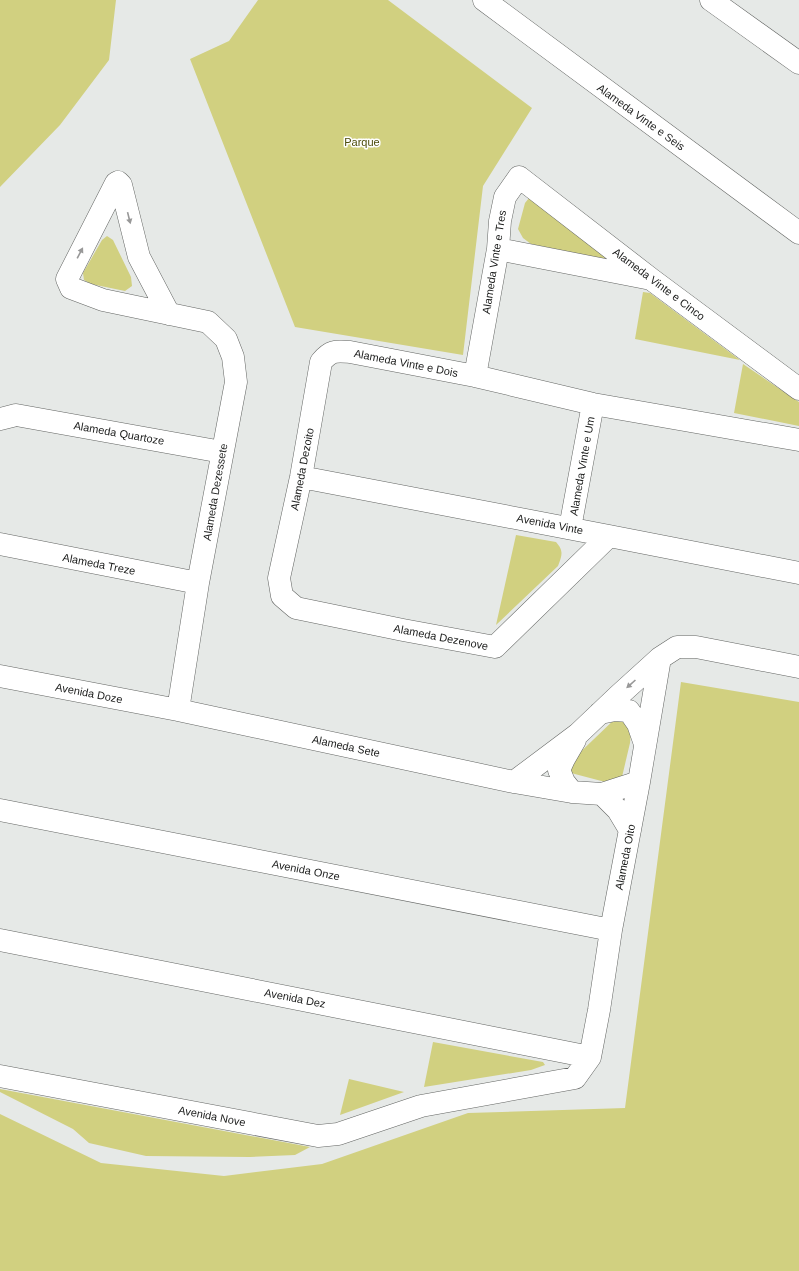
<svg xmlns="http://www.w3.org/2000/svg" width="799" height="1271" viewBox="0 0 799 1271" font-family="Helvetica,sans-serif">
  <rect width="100%" height="100%" fill="#e6e9e7"/>
  <!-- green -->
  <path fill="#d1d080" d="M 0,0 L 116,0 L 109,60 L 60,125 L 0,187 Z
    M 258,0 L 388,0 L 532,108 L 483,186 L 463,355 L 295,327 L 190,59 L 229,41 Z
    M 529,198 L 611,261 L 531,244 L 523,238 L 518,229 L 525,203 Z
    M 107,236 L 113,240 L 131,277 L 132,286 L 125,291 L 91,284 L 84,280 L 83,273 L 102,240 Z
    M 643,292 L 650,293 L 740,360 L 635,339 Z
    M 743,364 L 799,402 L 799,426 L 734,413 Z
    M 516,535 L 556,542 C 564,551 562,555 558,566 L 496,625 Z
    M 681,682 L 799,702 L 799,1271 L 0,1271 L 0,1114 L 101,1163 L 224,1176 L 322,1164 L 468,1113 L 625,1108 Z
    M 619,715 L 631,732 L 630,743 L 622,777 L 609,783 L 571,773 L 569,763 Z
    M 433,1042 L 543,1062 L 545,1065 L 531,1070 L 424,1087 Z
    M 349,1079 L 404,1092 L 340,1115 Z
    M 0,1089 L 310,1147 L 295,1155 L 250,1157 L 146,1156 L 89,1143 L 73,1129 L 0,1092 Z"/>
  <g fill="none" stroke-linecap="round" stroke-linejoin="round">
    <defs>
      <path id="minor" d="M 484,0 L 799,233
        M 711,0 L 799,63
        M 498,249 L 646,278
        M 169,314 L 139,257 L 121,185 L 118,182 L 116,183 L 67,279 L 71,288 L 103,300 L 208,322 L 226,339 L 233,357 L 236,382 L 198,583 L 178,710
        M 475,376 L 498,249 L 500,221 L 505,197 L 519,177 L 651,279 L 799,389
        M 0,419 L 16,415 L 222,452
        M 301,477 L 609,536 L 799,573
        M 570,528 L 593,404
        M 609,536 L 495,647 L 403,630 L 296,608 L 282,596 L 279,578 L 301,477 L 321,362 C 331,350 336,351 350,352 L 475,376 L 593,404 L 799,440
        M 0,544 L 198,583
        M 0,676 L 178,710 L 514,782 L 572,792 L 602,794 L 639,782
        M 600,713 L 615,710 L 629,711 L 638,724 L 645,744
        M 514,782 L 578,734 L 617,697 L 660,658 L 677,647 L 696,647 L 799,667
        M 572,792 L 564,782 L 559,770 L 564,759 L 575,740
        M 602,794 L 618,810 L 630,830
        M 0,810 L 611,930
        M 0,940 L 590,1057
        M 0,1076 L 318,1136 L 338,1134 L 421,1106 L 575,1078 L 590,1057 L 599,1010 L 611,930 L 639,782 L 660,658"/>
    </defs>
    <!-- minor casing -->
    <use href="#minor" stroke="#636563" stroke-width="23"/>
    <!-- minor -->
    <use href="#minor" stroke="#fff" stroke-width="22"/>
  </g>
  <!-- one-way arrows -->
  <defs><path id="oneway-solid" d="M-6-.8H1V-3.2L6.5 0L1 3.2V.8H-6Z"/></defs>
  <g fill="#989898">
    <use href="#oneway-solid" transform="translate(129 218) rotate(76)"/>
    <use href="#oneway-solid" transform="translate(80 253) rotate(-62)"/>
    <use href="#oneway-solid" transform="translate(631 684) rotate(138)"/>
  </g>
  <g text-anchor="middle" stroke-width="3" stroke-linejoin="round" paint-order="stroke">
    <!-- street labels -->
    <g font-size="11" fill="#1a1b1a" stroke="#fff">
      <text transform="translate(641 117) rotate(36)" y="4">Alameda Vinte e Seis</text>
      <text transform="translate(494 262) rotate(-81)" y="4">Alameda Vinte e Tres</text>
      <text transform="translate(659 284) rotate(37)" y="4">Alameda Vinte e Cinco</text>
      <text transform="translate(406 363) rotate(11)" y="4">Alameda Vinte e Dois</text>
      <text transform="translate(119 433) rotate(10)" y="4">Alameda Quartoze</text>
      <text transform="translate(582 466) rotate(-80)" y="4">Alameda Vinte e Um</text>
      <text transform="translate(302 469) rotate(-79)" y="4">Alameda Dezoito</text>
      <text transform="translate(215 492) rotate(-80)" y="4">Alameda Dezessete</text>
      <text transform="translate(550 524) rotate(11)" y="4">Avenida Vinte</text>
      <text transform="translate(99 564) rotate(11)" y="4">Alameda Treze</text>
      <text transform="translate(441 637) rotate(11)" y="4">Alameda Dezenove</text>
      <text transform="translate(89 693) rotate(11)" y="4">Avenida Doze</text>
      <text transform="translate(346 746) rotate(12)" y="4">Alameda Sete</text>
      <text transform="translate(625 857) rotate(-79)" y="4">Alameda Oito</text>
      <text transform="translate(306 870) rotate(11)" y="4">Avenida Onze</text>
      <text transform="translate(295 998) rotate(11)" y="4">Avenida Dez</text>
      <text transform="translate(212 1116) rotate(11)" y="4">Avenida Nove</text>
    </g>
    <!-- park labels -->
    <g font-size="11" fill="#4d4c0b" stroke="#fff">
      <text x="362" y="146">Parque</text>
    </g>
  </g>
</svg>
